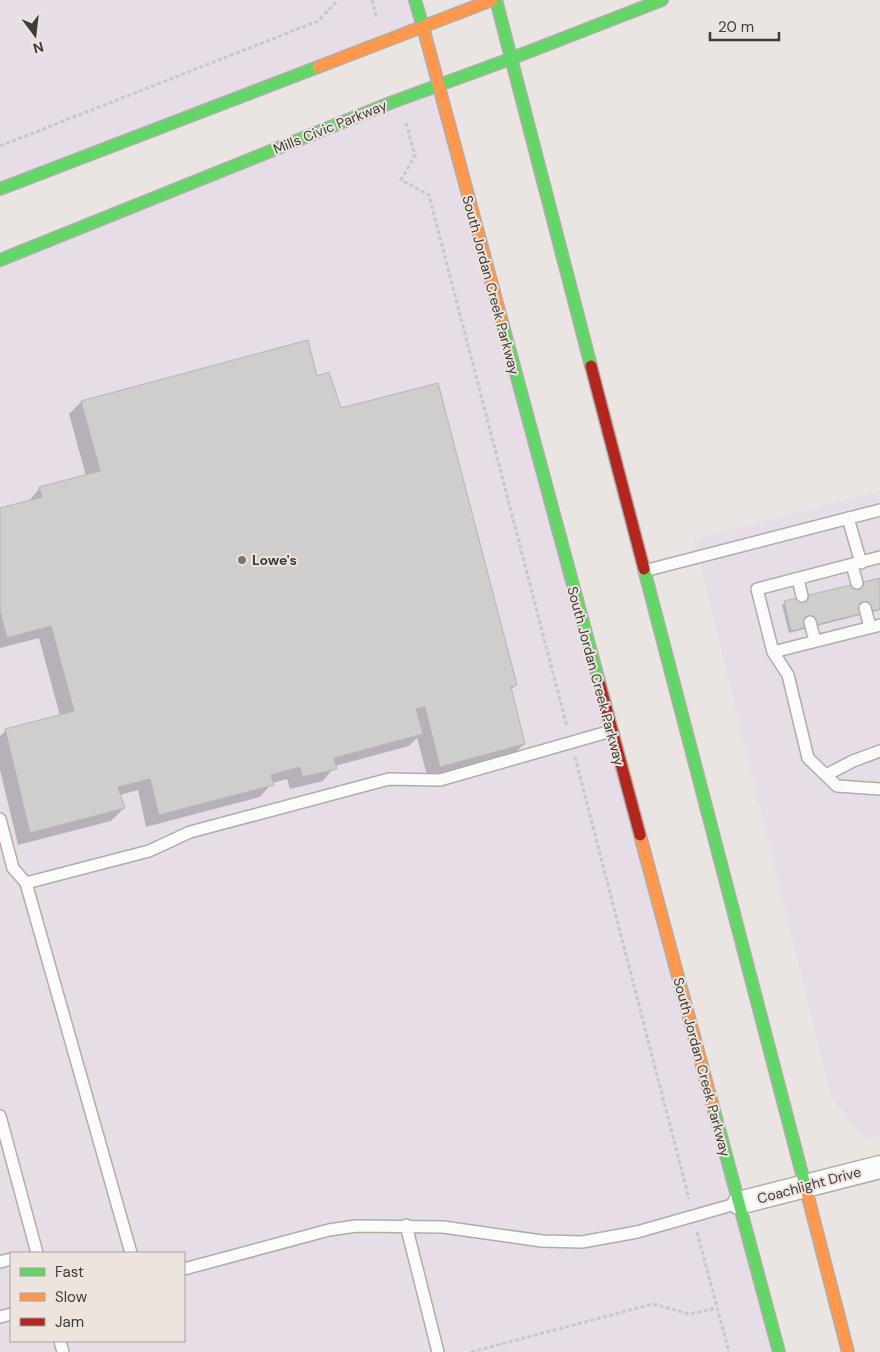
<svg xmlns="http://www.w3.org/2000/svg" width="880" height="1352" viewBox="0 0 880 1352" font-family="'DM Sans',sans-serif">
  <rect width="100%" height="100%" fill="#eae5e2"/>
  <!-- commercial -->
  <path fill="#e7dde6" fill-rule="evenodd" d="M 0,0 L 415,0 L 423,27 L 0,189 Z
    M 437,84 L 779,1352 L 0,1352 L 0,261 ZM 11,1253 L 184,1253 L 184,1341 L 11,1341 Z
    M 880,491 L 880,1135 L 865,1139 L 831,1097 L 694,539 Z"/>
  <!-- shadow -->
  <path fill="#0003" d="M 317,377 L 340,410 L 516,685 L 510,690 L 524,744 L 511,757 L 428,779 L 417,738 L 409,746 L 335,766 L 323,781 L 290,789 L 287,779 L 272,783 L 260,797 L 146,827 L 138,790 L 120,795 L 124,808 L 111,821 L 18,845 L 0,770 L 0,736 L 6,730 L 60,716 L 39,638 L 0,648 L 0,510 L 28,502 L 40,488 L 86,476 L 69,414 L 81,402 Z
    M 880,579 L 880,610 L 789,633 L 782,605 L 785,603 Z"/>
  <!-- building -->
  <path fill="#d0cdcd" stroke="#b6b4b3" d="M 308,340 L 317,376 L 329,372 L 341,408 L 438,383 L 517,685 L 511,687 L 525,744 L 440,767 L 425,707 L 416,709 L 423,734 L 334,758 L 337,769 L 302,777 L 300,767 L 271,775 L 274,785 L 159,815 L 150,779 L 118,787 L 125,808 L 30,833 L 5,729 L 74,711 L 51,626 L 7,638 L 0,611 L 0,508 L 42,497 L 39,487 L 100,471 L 81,401 Z
    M 880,578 L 880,609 L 791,631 L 784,601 Z"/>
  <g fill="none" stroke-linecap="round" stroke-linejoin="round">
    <defs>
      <path id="lane" d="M 848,518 L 861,563
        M 880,557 L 757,589 L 773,652 L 788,675 L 808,758 L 837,786 L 880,789
        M 852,565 L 857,583
        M 644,571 L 880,510
        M 798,579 L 802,596
        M 865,608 L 870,627
        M 810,622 L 815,641
        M 773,652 L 880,625
        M 826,775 L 853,761 L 880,751
        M 0,819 L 13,868 L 26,883 L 131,1253
        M 26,883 L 149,851 L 190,832 L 389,779 L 440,780 L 611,731
        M 0,1116 L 37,1253
        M 406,1225 L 438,1352
        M 0,1262 L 11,1259
        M 184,1269 L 329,1230 L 356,1226 L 443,1227 L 542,1241 L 582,1242 L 637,1232 L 739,1203
        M 0,1317 L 11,1314
        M 60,1341 L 63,1352"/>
      <path id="street" d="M 739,1203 L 880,1167"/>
      <path id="fast" d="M 415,0 L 423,27
        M 496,0 L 591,366
        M 510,59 L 662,0
        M 0,189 L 318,67
        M 0,260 L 390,103 L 510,59
        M 501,318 L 600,685
        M 644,569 L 807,1193
        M 712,1103 L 779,1352"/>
      <path id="slow" d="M 423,27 L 501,318
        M 318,67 L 492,0
        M 640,835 L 712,1103
        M 807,1193 L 848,1352"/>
      <path id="jam" d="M 591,366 L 644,569
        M 600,685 L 640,835"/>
    </defs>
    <!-- lane casing -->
    <use href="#lane" stroke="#b0aca9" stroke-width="14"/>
    <!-- street casing -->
    <use href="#street" stroke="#b0aca9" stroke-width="25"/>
    <!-- fast casing -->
    <use href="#fast" stroke="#b0aca9" stroke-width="14"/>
    <!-- slow casing -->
    <use href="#slow" stroke="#b0aca9" stroke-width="14"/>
    <!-- jam casing -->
    <use href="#jam" stroke="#b0aca9" stroke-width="14"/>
    <!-- path -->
    <path stroke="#c9c7c7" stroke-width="3" stroke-dasharray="4 2.5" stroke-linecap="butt" d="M 372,0 L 377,19
      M 406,123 L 415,155 L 401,180 L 429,195 L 567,727
      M 0,146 L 318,21 L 338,0
      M 575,757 L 689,1199
      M 697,1232 L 729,1352
      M 471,1352 L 653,1304 L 689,1314 L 717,1308"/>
    <!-- lane -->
    <use href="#lane" stroke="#fcfbfb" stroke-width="11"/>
    <!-- street -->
    <use href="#street" stroke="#fcfbfb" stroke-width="22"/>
    <!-- fast -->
    <use href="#fast" stroke="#63d668" stroke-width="11"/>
    <!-- slow -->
    <use href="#slow" stroke="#ff974d" stroke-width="11"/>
    <!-- jam -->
    <use href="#jam" stroke="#b3261e" stroke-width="11"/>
  </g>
  <!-- markers -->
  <circle fill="#7a7674" stroke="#ede4de" stroke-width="2" cx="242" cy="560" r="5"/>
  <g text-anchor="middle" stroke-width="4" stroke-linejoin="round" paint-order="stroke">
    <!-- street labels -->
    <g font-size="14" fill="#3e3b38" stroke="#ede4de">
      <text transform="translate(330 127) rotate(-22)" y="5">Mills Civic Parkway</text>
      <text transform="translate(491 285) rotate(75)" y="5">South Jordan Creek Parkway</text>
      <text transform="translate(596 676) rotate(75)" y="5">South Jordan Creek Parkway</text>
      <text transform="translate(702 1067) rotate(75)" y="5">South Jordan Creek Parkway</text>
      <text transform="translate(809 1185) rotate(-15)" y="5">Coachlight Drive</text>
    </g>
    <!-- poi labels -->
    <g font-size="14" font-weight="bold" fill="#3e3b38" stroke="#ede4de" text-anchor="start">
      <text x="252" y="565">Lowe's</text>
    </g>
  </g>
  <!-- legend -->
  <rect x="10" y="1252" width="175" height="90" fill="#ede4de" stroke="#a7a09c"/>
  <rect x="20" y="1268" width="25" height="8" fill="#63d668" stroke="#a7a09c"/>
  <text x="55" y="1277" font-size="15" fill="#3e3b38">Fast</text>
  <rect x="20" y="1293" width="25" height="8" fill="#ff974d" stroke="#a7a09c"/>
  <text x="55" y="1302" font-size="15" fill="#3e3b38">Slow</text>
  <rect x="20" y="1318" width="25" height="8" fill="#b3261e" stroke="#a7a09c"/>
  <text x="55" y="1327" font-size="15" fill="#3e3b38">Jam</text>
  <!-- north arrow -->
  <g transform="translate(35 35) rotate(165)" stroke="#ede4de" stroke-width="4" paint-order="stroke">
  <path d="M0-4L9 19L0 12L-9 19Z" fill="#3e3b38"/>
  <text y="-8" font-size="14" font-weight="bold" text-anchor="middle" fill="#3e3b38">N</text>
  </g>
  <!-- scale -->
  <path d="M710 32v8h69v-8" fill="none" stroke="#3e3b38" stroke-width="2.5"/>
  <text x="718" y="32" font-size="15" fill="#3e3b38" stroke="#ede4de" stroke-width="4" paint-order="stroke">20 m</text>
</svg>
